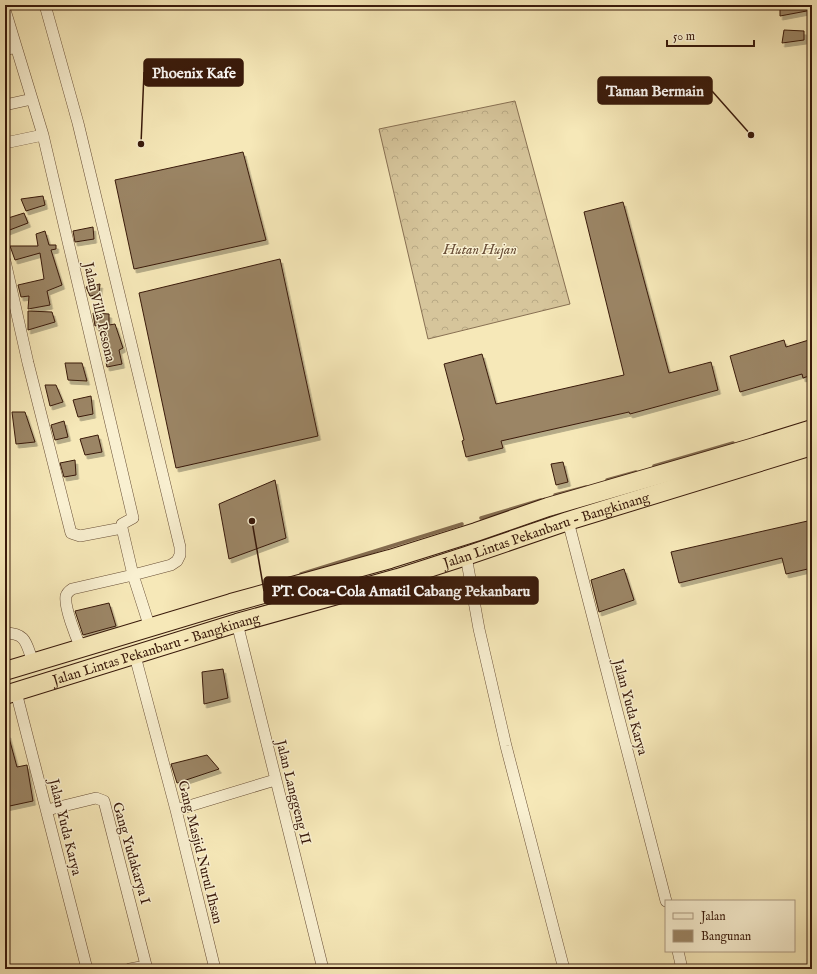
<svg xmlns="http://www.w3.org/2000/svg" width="817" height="974" viewBox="0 0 817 974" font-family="'IM FELL English',serif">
  <defs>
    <pattern id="forest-crowns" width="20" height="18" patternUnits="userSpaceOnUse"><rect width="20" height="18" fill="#d6c59b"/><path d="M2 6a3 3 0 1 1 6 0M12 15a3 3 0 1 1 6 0" fill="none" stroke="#b8a984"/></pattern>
    <filter id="shadow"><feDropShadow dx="2.5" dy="4" stdDeviation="0" flood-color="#0004"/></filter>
  </defs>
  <rect width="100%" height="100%" fill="#f6e8b8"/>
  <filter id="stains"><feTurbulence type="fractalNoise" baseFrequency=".005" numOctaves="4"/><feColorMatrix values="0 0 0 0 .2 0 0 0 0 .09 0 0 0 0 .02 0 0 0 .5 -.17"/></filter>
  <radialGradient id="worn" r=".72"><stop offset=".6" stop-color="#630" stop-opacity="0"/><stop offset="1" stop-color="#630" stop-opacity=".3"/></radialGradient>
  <!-- forest -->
  <path fill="url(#forest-crowns)" stroke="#887053" d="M 515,101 L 570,304 L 428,339 L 379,129 Z"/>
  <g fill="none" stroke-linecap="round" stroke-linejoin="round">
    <!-- stream -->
    <path stroke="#846c4f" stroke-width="3.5" d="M 654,466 L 733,443
      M 607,480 L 636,472
      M 555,495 L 586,487
      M 481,518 L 541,500
      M 301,574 L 462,524"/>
  </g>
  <!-- building -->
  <path fill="#9b8565" stroke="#391a0b" filter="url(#shadow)" d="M 780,5 L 812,5 L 812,10 L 780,16 Z
    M 784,30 L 804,31 L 804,40 L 782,43 Z
    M 243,152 L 266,240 L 134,269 L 115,180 Z
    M 43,196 L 45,205 L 26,211 L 21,199 Z
    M 623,202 L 669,373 L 711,362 L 718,390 L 630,414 L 629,412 L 501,441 L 503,448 L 466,457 L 462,441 L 464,440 L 444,364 L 482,354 L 496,404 L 624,375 L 584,212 Z
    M 24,213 L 28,223 L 7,231 L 5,219 Z
    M 93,227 L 94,239 L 75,242 L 73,231 Z
    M 45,231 L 49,245 L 56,245 L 56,249 L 51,250 L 62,285 L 47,291 L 50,305 L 28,309 L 29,296 L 21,297 L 18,285 L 44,279 L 40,253 L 15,260 L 10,246 L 38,246 L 36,234 Z
    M 280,259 L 318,436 L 176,468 L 139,293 Z
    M 100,284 L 99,294 L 90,296 L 86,287 Z
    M 28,311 L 52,312 L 55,322 L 28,330 Z
    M 93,313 L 109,314 L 109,325 L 115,324 L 123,348 L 119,350 L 122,364 L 107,367 L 98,325 L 95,326 Z
    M 812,339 L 812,375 L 803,378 L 802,374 L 740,392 L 730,356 L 784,340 L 786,347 Z
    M 65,363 L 82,363 L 87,381 L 68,380 Z
    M 45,385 L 56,385 L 63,402 L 50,406 Z
    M 91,396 L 93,414 L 78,417 L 73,400 Z
    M 12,412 L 25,412 L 35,442 L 16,444 Z
    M 64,421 L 68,437 L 55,440 L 51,425 Z
    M 98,435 L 102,452 L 85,455 L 80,439 Z
    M 75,460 L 76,475 L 64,477 L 60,463 Z
    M 563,462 L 568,482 L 556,485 L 551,464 Z
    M 275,480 L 286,538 L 229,559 L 219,504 Z
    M 812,520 L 812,568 L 786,574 L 782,558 L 679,583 L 671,552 Z
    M 624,569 L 634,600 L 599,612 L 591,580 Z
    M 109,603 L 116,626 L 83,635 L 75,611 Z
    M 223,669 L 228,698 L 204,704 L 202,672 Z
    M 5,734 L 8,734 L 17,767 L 27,765 L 33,801 L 5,807 Z
    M 207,755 L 219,769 L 177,783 L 171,764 Z"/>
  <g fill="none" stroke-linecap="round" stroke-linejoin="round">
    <defs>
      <path id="minor" d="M 45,5 L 78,123 L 180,547 L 180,555 L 177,561 L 171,565 L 133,575 L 72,589 C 69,591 67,593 66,596 C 64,607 76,637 81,648
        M 5,10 L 43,135
        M 5,50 L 16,47
        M 5,105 L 32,99
        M 5,143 L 43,135 L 133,518 L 122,524 L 122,528 L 80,536 L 71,533 L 28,363 L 5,261
        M 568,521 L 666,901
        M 122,528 L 133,575 L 150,628
        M 466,556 L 479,629 L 506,746 L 564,969
        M 237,623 L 323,969
        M 5,633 C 27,633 26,644 33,662
        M 135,656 L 176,810 L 215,969
        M 16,692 L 87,969
        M 47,810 L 96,798 L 104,801 L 147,969
        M 176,810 L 275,780
        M 678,951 L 682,969
        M 130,969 L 146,966"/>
      <g id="trunk">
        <path d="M 5,671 L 231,603 L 390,559 L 476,532 L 548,507 L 751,448 L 812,429"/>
        <path id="s1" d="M 5,695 L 237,623 L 398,578 L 466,556 L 568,521 L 812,446"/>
      </g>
    </defs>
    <!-- minor casing -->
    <use href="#minor" stroke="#684e36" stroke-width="12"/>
    <!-- trunk casing -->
    <use href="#trunk" stroke="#391a0b" stroke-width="20"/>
    <!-- minor -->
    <use href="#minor" stroke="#f9f0d1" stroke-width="11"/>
    <!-- trunk -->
    <use href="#trunk" stroke="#f6e8b8" stroke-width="18"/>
  </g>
  <g text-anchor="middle" stroke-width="3" stroke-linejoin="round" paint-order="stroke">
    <!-- park labels -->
    <g font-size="14" font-style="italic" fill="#684d36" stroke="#f9f0d1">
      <text x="480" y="254">Hutan Hujan</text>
    </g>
    <!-- street labels -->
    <g font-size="14" fill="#391a0b" stroke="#f9f0d1">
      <text transform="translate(100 312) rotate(77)" y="5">Jalan Villa Pesona</text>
      <text dy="5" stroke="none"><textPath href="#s1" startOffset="566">Jalan Lintas Pekanbaru - Bangkinang</textPath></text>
      <text dy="5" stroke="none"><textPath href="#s1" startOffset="158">Jalan Lintas Pekanbaru - Bangkinang</textPath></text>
      <text transform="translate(631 707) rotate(75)" y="5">Jalan Yuda Karya</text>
      <text transform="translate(294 792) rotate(76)" y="5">Jalan Langgeng II</text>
      <text transform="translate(66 827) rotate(76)" y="5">Jalan Yuda Karya</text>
      <text transform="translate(201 852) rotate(76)" y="5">Gang Masjid Nurul Ihsan</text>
      <text transform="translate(132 853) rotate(74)" y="5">Gang Yudakarya I</text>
    </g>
  </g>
  <!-- callouts -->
  <path fill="none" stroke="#391a0b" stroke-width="1.5" d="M141 144L144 72M751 135L712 91M252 521L264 591"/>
  <g fill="#391a0b" stroke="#f9f0d1" stroke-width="1.5">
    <circle cx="141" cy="144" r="4"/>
    <circle cx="751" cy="135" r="4"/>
    <circle cx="252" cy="521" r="4"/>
  </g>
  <g fill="#391a0b" stroke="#391a0b" stroke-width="1.5">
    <rect x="144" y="59" width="99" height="27" rx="4"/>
    <rect x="598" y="77" width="114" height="27" rx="4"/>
    <rect x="264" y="577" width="274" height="27" rx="4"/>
  </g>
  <g font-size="15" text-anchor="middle" font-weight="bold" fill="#fff">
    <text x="194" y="78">Phoenix Kafe</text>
    <text x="655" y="96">Taman Bermain</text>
    <text x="401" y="596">PT. Coca-Cola Amatil Cabang Pekanbaru</text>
  </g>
  <!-- margin -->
  <rect width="817" height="974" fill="none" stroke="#f6e8b8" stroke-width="20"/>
  <rect x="6" y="6" width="805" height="962" fill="none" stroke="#391a0b" stroke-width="2"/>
  <rect x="10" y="10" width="797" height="954" fill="none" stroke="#391a0b"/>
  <!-- legend -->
  <rect x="665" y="900" width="130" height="52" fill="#f9f0d1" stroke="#ac9a82"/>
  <rect x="673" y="913" width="20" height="6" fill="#f9f0d1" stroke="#ac9a82"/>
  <text x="701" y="920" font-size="12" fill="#391a0b">Jalan</text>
  <rect x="673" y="930" width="20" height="12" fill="#9b8565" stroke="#ac9a82"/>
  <text x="701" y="940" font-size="12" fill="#391a0b">Bangunan</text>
  <!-- scale -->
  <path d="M667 40v6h87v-6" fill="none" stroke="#391a0b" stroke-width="2"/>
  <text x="673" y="40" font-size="12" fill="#391a0b" stroke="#f9f0d1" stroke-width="3" paint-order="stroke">50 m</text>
  <rect width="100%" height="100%" filter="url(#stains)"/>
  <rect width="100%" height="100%" fill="url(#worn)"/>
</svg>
